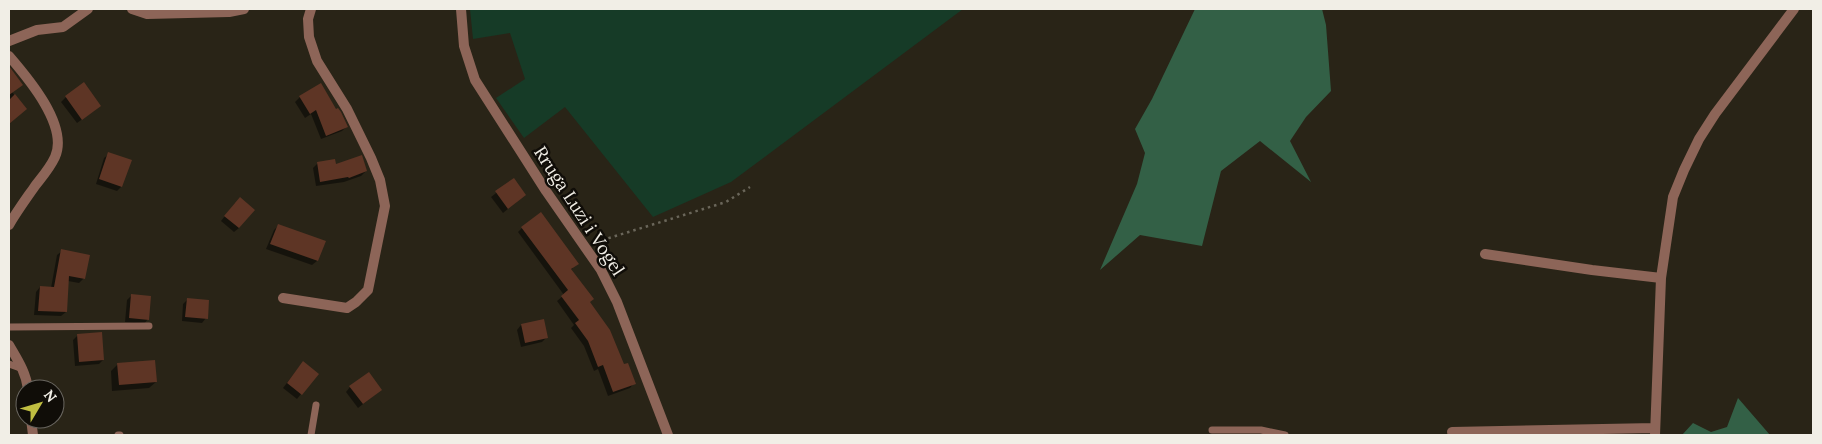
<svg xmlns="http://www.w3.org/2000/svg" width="1822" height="444" viewBox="0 0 1822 444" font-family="Lora,serif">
  <rect width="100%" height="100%" fill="#292417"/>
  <!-- green -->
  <path fill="#163b27" d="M 470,9 L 963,9 L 731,182 L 653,217 L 565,107 L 524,138 L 496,98 L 525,79 L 510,33 L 473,39 Z"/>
  <!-- forest -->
  <path fill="#336046" d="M 1195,9 L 1322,9 L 1326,25 L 1331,91 L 1306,117 L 1290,141 L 1311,182 L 1260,141 L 1221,171 L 1202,246 L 1140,235 L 1100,270 L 1137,184 L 1145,153 L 1135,129 L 1152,99 Z
    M 1738,398 L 1770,435 L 1682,435 L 1693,423 L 1711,432 L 1727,427 Z"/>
  <!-- shadow -->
  <path fill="#0007" d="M 12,72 L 12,92 L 26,109 L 9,123 L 9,74 Z
    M 66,97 L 95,110 L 77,123 L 61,102 Z
    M 300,97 L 346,127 L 342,131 L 321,139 L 311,114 L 305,118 L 295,102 Z
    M 109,154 L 121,187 L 117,191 L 96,184 L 104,158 Z
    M 317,164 L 335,166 L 366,171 L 361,176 L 344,182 L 316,186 L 313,168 Z
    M 513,180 L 525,195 L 503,213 L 491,197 Z
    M 235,203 L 239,228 L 234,232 L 221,221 Z
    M 278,226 L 324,242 L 317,261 L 312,265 L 266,249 L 274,230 Z
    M 522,228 L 573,268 L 570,270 L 634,383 L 630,388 L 608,396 L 598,369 L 594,371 L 584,346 L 571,328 L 574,325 L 557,301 L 564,295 L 518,232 Z
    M 62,251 L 84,278 L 79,283 L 68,281 L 66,312 L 61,316 L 34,315 L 36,292 L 40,287 L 51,288 L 57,255 Z
    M 131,296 L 148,319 L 144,324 L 125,322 L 127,300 Z
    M 188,299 L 206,318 L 202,323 L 182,321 L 183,304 Z
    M 521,325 L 546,338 L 542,342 L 521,347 L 517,330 Z
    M 78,335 L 103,360 L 99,364 L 75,366 L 73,340 Z
    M 118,364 L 156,382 L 149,388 L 112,391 L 111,371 Z
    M 299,367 L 301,394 L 297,399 L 283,388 Z
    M 350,387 L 376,394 L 358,408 L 346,392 Z"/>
  <!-- building -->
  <path fill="#5e3525" d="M 9,66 L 23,85 L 9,95 Z
    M 84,82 L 101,106 L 82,120 L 65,96 Z
    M 321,83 L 336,109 L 338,108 L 341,112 L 348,127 L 326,136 L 316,110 L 310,114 L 299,96 Z
    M 15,94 L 27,109 L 9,124 L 9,100 Z
    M 108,152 L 132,160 L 122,187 L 99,179 Z
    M 362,155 L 367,171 L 349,178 L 348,177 L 320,182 L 317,162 L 335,159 L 336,164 Z
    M 514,178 L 526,195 L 508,209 L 495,191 Z
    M 240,197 L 255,210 L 239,228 L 224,216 Z
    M 541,212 L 579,264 L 571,269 L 594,299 L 590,302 L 610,330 L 624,364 L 628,363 L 636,384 L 613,392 L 603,365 L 598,367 L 588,341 L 575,323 L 579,320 L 561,296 L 568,290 L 521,227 Z
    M 278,224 L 326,241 L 318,261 L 270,244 Z
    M 61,249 L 90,255 L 85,279 L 69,276 L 67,312 L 38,311 L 40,286 L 54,287 Z
    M 131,294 L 151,296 L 149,320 L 129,318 Z
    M 187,298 L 209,300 L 208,319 L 185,317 Z
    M 544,319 L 548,338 L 525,343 L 521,324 Z
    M 102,332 L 104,360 L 79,362 L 77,334 Z
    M 155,360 L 157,382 L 119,385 L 117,363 Z
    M 303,361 L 319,374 L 302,395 L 287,383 Z
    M 369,372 L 382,390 L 363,404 L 349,386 Z"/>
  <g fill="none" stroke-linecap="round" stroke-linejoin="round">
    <!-- path -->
    <path stroke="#6a665a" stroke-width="2.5" stroke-dasharray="2.5 4" stroke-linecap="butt" d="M 596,242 L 726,202 L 750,187"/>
    <!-- lane -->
    <path stroke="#8d6558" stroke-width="7" d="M 9,327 L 149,326
      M 9,364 L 23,369
      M 1212,430 L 1261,430 L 1285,435
      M 118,435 L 120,435
      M 311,435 L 316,405"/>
    <!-- street -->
    <path stroke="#8d6558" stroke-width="10" d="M 132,9 L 147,14 L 229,12 L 244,9
      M 461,9 L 464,46 L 475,80 L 546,191 L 601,270 L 617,302 L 668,435
      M 9,41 L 37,30 L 63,27 L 88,9
      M 9,56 C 28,78 69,126 55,157 C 50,168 42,177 35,186 C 26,199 17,211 9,225
      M 1485,254 L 1592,270 L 1661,278
      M 283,298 L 347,308 L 356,302 L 368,290 L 385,206 L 380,180 L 371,158 L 347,109 L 317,61 L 309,37 L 308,19 L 311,9
      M 9,345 C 17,359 26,372 28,389
      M 31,419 L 33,435
      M 1452,432 L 1655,428
      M 1655,435 L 1661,278 L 1673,197 L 1684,170 L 1699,139 L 1715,114 L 1794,9"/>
  </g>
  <g text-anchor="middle" stroke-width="5" stroke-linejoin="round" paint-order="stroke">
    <!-- street labels -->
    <g font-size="18" fill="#f1eee6" stroke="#100d08">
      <text transform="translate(579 211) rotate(57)" y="6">Rruga Luzi i Vogel</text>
    </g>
  </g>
  <!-- border -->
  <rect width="1822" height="444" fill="none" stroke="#f1eee6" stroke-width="20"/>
  <!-- north arrow -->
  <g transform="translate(40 404) rotate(52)"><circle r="24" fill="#100d08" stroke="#6a6761"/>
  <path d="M0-4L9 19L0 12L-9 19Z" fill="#c0be41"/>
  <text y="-8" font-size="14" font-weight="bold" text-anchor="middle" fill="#f1eee6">N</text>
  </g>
</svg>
